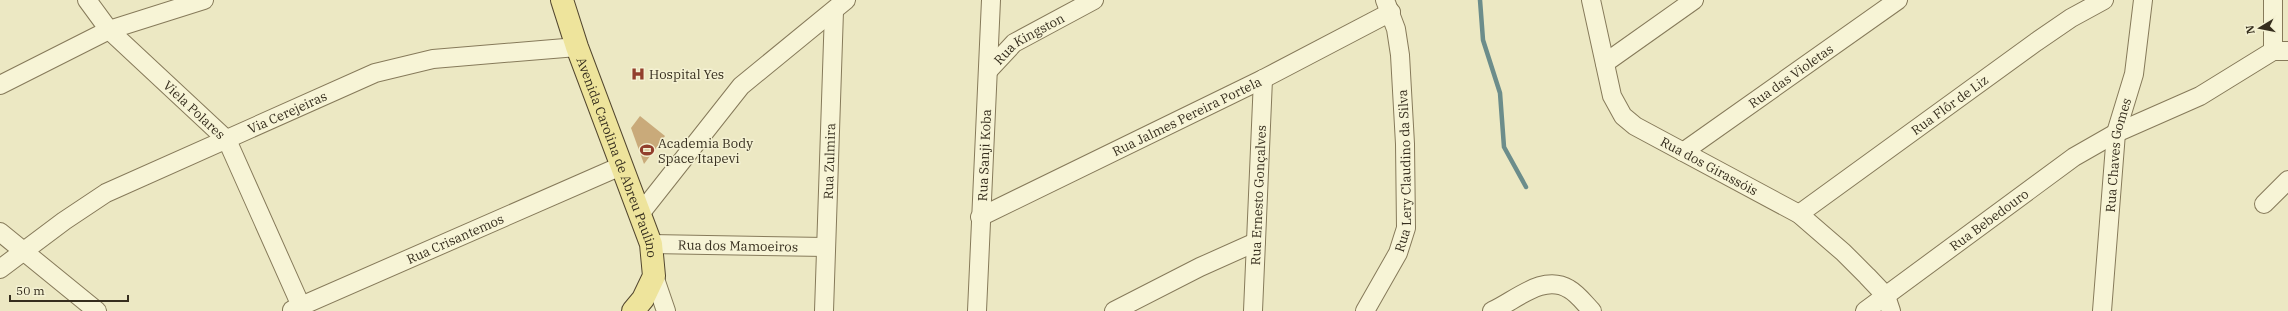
<svg xmlns="http://www.w3.org/2000/svg" width="2288" height="311" viewBox="0 0 2288 311" font-family="'IBM Plex Serif',serif">
  <rect width="100%" height="100%" fill="#ece8c3"/>
  <g fill="none" stroke-linecap="round" stroke-linejoin="round">
    <!-- stream -->
    <path stroke="#6c8d8b" stroke-width="4.5" d="M 1480,0 L 1483,40 L 1500,93 L 1504,147 L 1526,187"/>
  </g>
  <!-- building -->
  <path fill="#c9aa7a" d="M 640,116 L 665,136 L 644,164 L 631,128 Z"/>
  <g fill="none" stroke-linecap="round" stroke-linejoin="round">
    <defs>
      <g id="minor">
        <path id="s1" d="M 87,0 L 109,30 L 227,140 L 301,306"/>
        <path id="s2" d="M 1591,0 L 1612,96 L 1623,116 L 1635,126 L 1799,214 L 1843,252 L 1867,276 L 1886,296 L 1891,311"/>
        <path d="M 2273,0 L 2273,51"/>
        <path d="M 1605,63 L 1694,0"/>
        <path id="s3" d="M 988,71 L 1014,43 L 1094,0"/>
        <path d="M 0,85 L 109,30 L 204,0"/>
        <path id="s4" d="M 1683,152 L 1898,0"/>
        <path d="M 2264,204 L 2288,180"/>
        <path d="M 640,214 L 741,86 L 846,0"/>
        <path id="s5" d="M 1799,214 L 2036,42 L 2071,18 L 2104,0"/>
        <path id="s6" d="M 980,217 L 1263,79 L 1391,12"/>
        <path d="M 0,232 L 97,311"/>
        <path id="s7" d="M 651,244 L 826,247"/>
        <path id="s8" d="M 0,269 L 64,221 L 106,193 L 375,73 L 433,59 L 577,47"/>
        <path d="M 654,276 L 666,311"/>
        <path id="s9" d="M 292,310 L 621,166"/>
        <path id="s10" d="M 824,311 L 834,11"/>
        <path id="s11" d="M 977,311 L 991,0"/>
        <path d="M 1114,311 L 1200,267 L 1256,242"/>
        <path id="s12" d="M 1253,311 L 1263,79"/>
        <path id="s13" d="M 1365,311 L 1398,253 L 1406,228 L 1405,144 L 1400,55 L 1396,29 L 1385,0"/>
        <path d="M 1492,311 C 1515,301 1543,273 1569,289 C 1578,294 1585,304 1592,311"/>
        <path id="s14" d="M 1865,311 L 2074,157 L 2116,133 L 2200,96 L 2273,51 L 2288,51"/>
        <path id="s15" d="M 2102,311 L 2116,133 L 2134,74 L 2143,0"/>
      </g>
      <g id="major">
        <path id="s16" d="M 562,0 L 577,47 L 651,244 L 654,276 L 643,299 L 633,311"/>
      </g>
    </defs>
    <!-- minor casing -->
    <use href="#minor" stroke="#867a5a" stroke-width="20"/>
    <!-- major casing -->
    <use href="#major" stroke="#53472f" stroke-width="24"/>
    <!-- minor -->
    <use href="#minor" stroke="#f7f4d6" stroke-width="18"/>
    <!-- major -->
    <use href="#major" stroke="#eee49c" stroke-width="22"/>
  </g>
  <!-- icons -->
  <defs>
    <symbol id="hospital-bare" viewBox="-9 -9 18 18"><path d="M-5-5h3v3.5h4V-5h3V5h-3V1.5h-4V5h-3Z" fill="#923f2d" stroke="#f4f1d2" stroke-width="2.5" paint-order="stroke"/></symbol>
    <symbol id="stadium-bare" viewBox="-9 -9 18 18"><path d="M0-5a6.5 5 0 1 0 0 10a6.5 5 0 1 0 0-10ZM-3.5-1.8h7v3.6h-7Z" fill="#923f2d" stroke="#f4f1d2" stroke-width="2.5" paint-order="stroke"/></symbol>
  </defs>
  <g fill-rule="evenodd">
    <use href="#hospital-bare" x="628" y="64" width="20" height="20"/>
    <use href="#stadium-bare" x="637" y="140" width="20" height="20"/>
  </g>
  <g text-anchor="middle" stroke-width="3" stroke-linejoin="round" paint-order="stroke">
    <!-- street labels -->
    <g font-size="13" fill="#362e1e" stroke="#f4f1d2">
      <text dy="5" stroke="none"><textPath href="#s3" startOffset="53">Rua Kingston</textPath></text>
      <text dy="5" stroke="none"><textPath href="#s4" startOffset="132">Rua das Violetas</textPath></text>
      <text dy="5" stroke="none"><textPath href="#s5" startOffset="186">Rua Flôr de Liz</textPath></text>
      <text dy="5" stroke="none"><textPath href="#s1" startOffset="154">Viela Polares</textPath></text>
      <text dy="5" stroke="none"><textPath href="#s8" startOffset="329">Via Cerejeiras</textPath></text>
      <text dy="5" stroke="none"><textPath href="#s6" startOffset="230">Rua Jalmes Pereira Portela</textPath></text>
      <text dy="5" stroke="none"><textPath href="#s11" startOffset="156">Rua Sanji Koba</textPath></text>
      <text dy="5" stroke="none"><textPath href="#s15" startOffset="157">Rua Chaves Gomes</textPath></text>
      <text dy="5" stroke="none"><textPath href="#s16" startOffset="167">Avenida Carolina de Abreu Paulino</textPath></text>
      <text dy="5" stroke="none"><textPath href="#s10" startOffset="150">Rua Zulmira</textPath></text>
      <text dy="5" stroke="none"><textPath href="#s2" startOffset="221">Rua dos Girassóis</textPath></text>
      <text dy="5" stroke="none"><textPath href="#s13" startOffset="150">Rua Lery Claudino da Silva</textPath></text>
      <text dy="5" stroke="none"><textPath href="#s12" startOffset="116">Rua Ernesto Gonçalves</textPath></text>
      <text dy="5" stroke="none"><textPath href="#s14" startOffset="154">Rua Bebedouro</textPath></text>
      <text dy="5" stroke="none"><textPath href="#s9" startOffset="178">Rua Crisantemos</textPath></text>
      <text dy="5" stroke="none"><textPath href="#s7" startOffset="87">Rua dos Mamoeiros</textPath></text>
    </g>
    <!-- poi labels -->
    <g font-size="13" fill="#362e1e" stroke="#f4f1d2" text-anchor="start">
      <text x="649" y="79">Hospital Yes</text>
      <text x="658" y="148">Academia Body<tspan x="658" dy="15">Space Itapevi</tspan></text>
    </g>
  </g>
  <!-- north arrow -->
  <g transform="translate(2260 28) rotate(260)" stroke="#f4f1d2" stroke-width="3" paint-order="stroke">
  <path d="M0-3L7 15L0 10L-7 15Z" fill="#362e1e"/>
  <text y="-6" font-size="11" font-weight="bold" text-anchor="middle" fill="#362e1e">N</text>
  </g>
  <!-- scale -->
  <path d="M10 295v6h118v-6" fill="none" stroke="#362e1e" stroke-width="2"/>
  <text x="16" y="295" font-size="12" fill="#362e1e" stroke="#f4f1d2" stroke-width="3" paint-order="stroke">50 m</text>
</svg>
